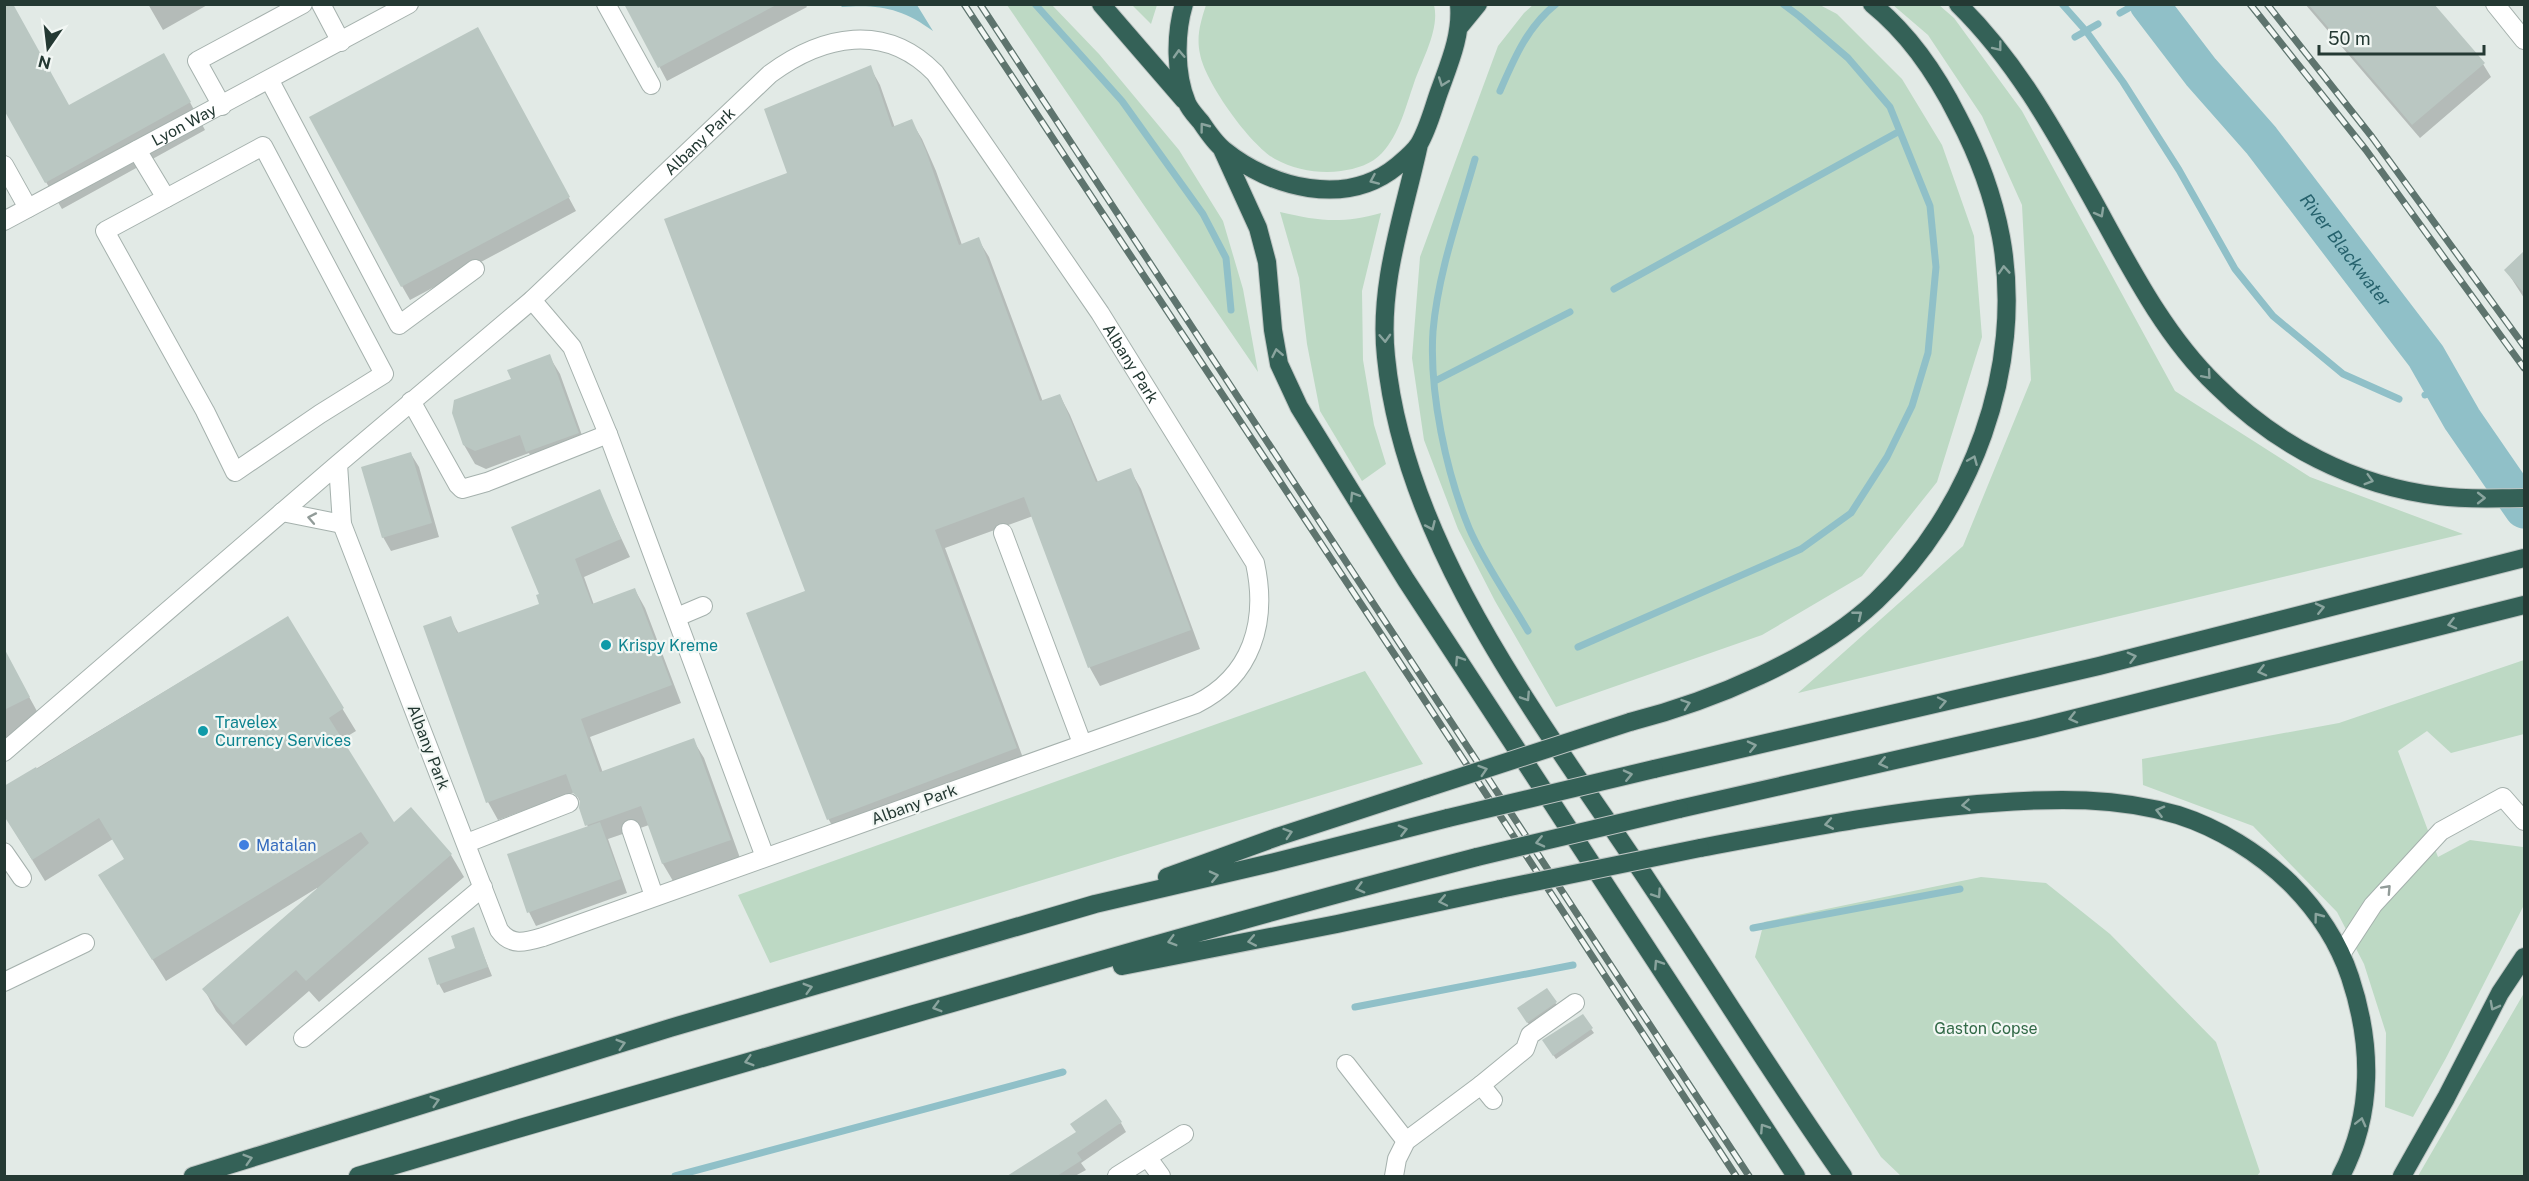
<svg xmlns="http://www.w3.org/2000/svg" width="2529" height="1181" viewBox="0 0 2529 1181" font-family="'Public Sans',sans-serif">
  <rect width="100%" height="100%" fill="#e2eae6"/>
  <!-- green -->
  <path fill="#bdd9c4" d="M 1534,4 L 1818,4 L 1837,14 L 1902,79 L 1942,145 L 1974,236 L 1982,337 L 1937,482 L 1862,576 L 1762,635 L 1556,707 L 1495,601 L 1458,529 L 1424,440 L 1412,358 L 1420,257 L 1498,46 L 1524,13 Z
    M 1007,5 L 1052,5 L 1099,54 L 1179,150 L 1223,221 L 1243,289 L 1258,372 Z
    M 1132,5 L 1157,5 L 1151,24 Z
    M 1434,5 C 1440,29 1422,60 1414,83 C 1406,106 1399,135 1382,153 C 1372,164 1356,169 1341,171 C 1320,174 1295,170 1275,159 C 1250,145 1205,82 1200,54 C 1196,36 1201,21 1206,5 Z
    M 1893,5 L 1939,5 L 1954,18 L 2022,111 L 2175,391 L 2310,477 L 2463,534 L 1798,693 L 1963,546 L 2031,380 L 2022,205 L 1982,116 L 1928,35 Z
    M 1280,212 C 1319,221 1341,224 1381,213 L 1362,291 L 1363,360 L 1374,425 L 1386,464 L 1362,481 L 1320,411 L 1307,344 L 1299,278 Z
    M 2524,660 L 2524,734 L 2451,753 L 2427,731 L 2398,751 L 2438,857 L 2470,840 L 2523,847 L 2524,905 L 2446,1058 L 2413,1117 L 2385,1107 L 2386,1033 L 2364,964 L 2337,912 L 2253,826 L 2143,785 L 2142,759 L 2339,723 Z
    M 1365,671 L 1423,764 L 770,963 L 738,895 Z
    M 1981,877 L 2046,883 L 2110,934 L 2216,1042 L 2260,1172 L 2257,1176 L 1901,1176 L 1881,1157 L 1755,957 L 1764,922 Z
    M 2524,993 L 2524,1176 L 2418,1176 Z"/>
  <!-- water -->
  <path fill="#90c0c8" d="M 844,4 L 917,5 L 933,31 C 902,8 879,4 841,7 Z"/>
  <!-- shadow -->
  <path fill="#0003" d="M 148,4 L 209,4 L 163,30 Z
    M 626,4 L 805,4 L 807,7 L 667,81 Z
    M 2305,4 L 2432,4 L 2483,64 L 2491,77 L 2420,138 Z
    M 485,42 L 576,211 L 410,300 L 402,286 Z
    M 870,67 L 880,85 L 895,128 L 911,121 L 922,139 L 936,171 L 962,245 L 978,239 L 989,257 L 1043,402 L 1060,396 L 1070,415 L 1098,482 L 1130,470 L 1141,489 L 1200,649 L 1100,686 L 1090,668 L 1033,516 L 945,548 L 1026,766 L 839,838 L 829,820 L 748,614 L 807,592 L 789,173 Z
    M 179,82 L 205,130 L 62,209 L 46,182 L 69,107 Z
    M 2524,253 L 2524,298 L 2506,270 Z
    M 549,356 L 560,374 L 588,452 L 538,470 L 529,453 L 486,469 L 475,464 L 464,445 L 513,380 Z
    M 411,454 L 419,467 L 439,537 L 391,551 L 383,537 Z
    M 599,491 L 630,557 L 584,577 L 594,605 L 635,590 L 645,608 L 681,703 L 590,737 L 603,773 L 693,740 L 704,758 L 740,858 L 673,881 L 663,864 L 649,825 L 608,839 L 627,893 L 536,926 L 529,912 L 588,827 L 580,808 L 581,803 L 575,792 L 498,820 L 488,802 L 450,618 L 459,634 L 541,605 Z
    M 287,618 L 356,731 L 341,740 L 393,824 L 411,809 L 451,855 L 464,877 L 319,1002 L 309,991 L 246,1046 L 216,1011 L 204,989 L 318,890 L 317,888 L 166,981 L 113,897 L 126,860 L 113,839 L 45,881 L 4,814 L 4,788 Z
    M 4,651 L 44,724 L 4,745 Z
    M 473,929 L 492,976 L 444,993 L 439,984 L 457,949 Z
    M 1547,990 L 1558,1007 L 1530,1026 L 1519,1009 Z
    M 1582,1016 L 1594,1033 L 1556,1059 L 1544,1041 Z
    M 1121,1123 L 1126,1132 L 1081,1163 L 1086,1170 L 1075,1176 L 1011,1176 L 1077,1133 Z"/>
  <g fill="none" stroke-linecap="round" stroke-linejoin="round">
    <!-- stream -->
    <path stroke="#90c0c8" stroke-width="7" d="M 1035,4 L 1122,101 L 1203,214 L 1226,258 L 1231,310
      M 2062,4 L 2086,31 L 2123,82 L 2179,170 L 2235,269 L 2273,316 L 2343,374 L 2399,399
      M 2120,13 L 2136,4
      M 2075,37 L 2098,24
      M 1500,91 C 1514,59 1527,27 1556,4
      M 1475,159 C 1459,215 1438,273 1433,331 C 1429,392 1446,472 1469,528 C 1484,563 1509,598 1528,631
      M 1614,289 L 1898,132
      M 1435,381 L 1570,312
      M 2425,395 L 2445,389
      M 1578,647 L 1801,549 L 1851,513 L 1887,457 L 1912,406 L 1928,353 L 1936,267 L 1930,206 L 1890,107 L 1848,58 L 1799,16 L 1783,4
      M 1753,928 L 1960,889
      M 1355,1007 L 1573,965
      M 675,1176 L 1063,1072"/>
    <!-- river -->
    <path stroke="#90c0c8" stroke-width="39" id="s1" d="M 2149,4 L 2201,72 L 2261,140 L 2426,356 L 2462,419 L 2524,509"/>
  </g>
  <!-- building -->
  <path fill="#bac7c2" d="M 4,4 L 13,4 L 69,105 L 164,53 L 191,102 L 45,183 L 4,110 Z
    M 624,4 L 778,4 L 658,68 Z
    M 2308,4 L 2434,4 L 2485,63 L 2412,125 Z
    M 478,27 L 570,197 L 401,287 L 309,117 Z
    M 871,65 L 892,127 L 912,119 L 926,151 L 959,245 L 979,237 L 1040,401 L 1060,394 L 1096,482 L 1131,468 L 1191,630 L 1088,668 L 1024,497 L 935,530 L 1017,748 L 827,820 L 746,613 L 805,591 L 664,219 L 787,173 L 764,109 Z
    M 2524,251 L 2524,293 L 2504,270 Z
    M 550,354 L 579,433 L 526,452 L 520,435 L 475,451 L 463,445 L 452,413 L 454,400 L 511,379 L 507,370 Z
    M 411,452 L 432,523 L 382,538 L 361,467 Z
    M 600,489 L 621,539 L 575,559 L 592,604 L 635,588 L 672,685 L 581,719 L 600,772 L 694,738 L 731,840 L 662,864 L 641,806 L 585,826 L 579,808 L 580,799 L 573,793 L 566,774 L 486,803 L 423,626 L 451,616 L 457,633 L 539,604 L 536,595 L 539,594 L 511,527 Z
    M 288,616 L 344,708 L 329,718 L 394,822 L 411,807 L 452,854 L 306,981 L 296,970 L 233,1025 L 202,989 L 369,843 L 361,832 L 152,960 L 98,875 L 124,859 L 99,818 L 32,860 L 4,816 L 4,786 L 36,767 L 37,769 Z
    M 4,648 L 30,697 L 4,710 Z
    M 600,822 L 621,879 L 527,913 L 507,854 Z
    M 474,927 L 488,967 L 437,985 L 428,958 L 455,948 L 451,936 Z
    M 1547,988 L 1557,1002 L 1527,1023 L 1517,1008 Z
    M 1583,1014 L 1593,1028 L 1553,1056 L 1542,1040 Z
    M 1106,1099 L 1122,1122 L 1077,1153 L 1082,1160 L 1057,1176 L 1007,1176 L 1076,1132 L 1070,1124 Z"/>
  <g fill="none" stroke-linecap="round" stroke-linejoin="round">
    <defs>
      <g id="minor">
        <path d="M 321,4 L 341,42"/>
        <path d="M 606,4 L 651,85"/>
        <path d="M 2495,4 L 2524,40"/>
        <path d="M 270,81 L 399,325 L 475,269"/>
        <path d="M 222,106 L 197,61 L 303,4"/>
        <path d="M 263,146 L 384,374 L 320,414 L 235,472 L 205,411 L 105,231 Z"/>
        <path d="M 137,150 L 166,198"/>
        <path d="M 4,165 L 28,208"/>
        <path id="s2" d="M 4,221 L 409,4"/>
        <path d="M 532,300 L 572,347 L 608,434 L 765,857"/>
        <path d="M 411,401 L 458,485 L 462,489 L 487,482 L 608,434"/>
        <path d="M 282,512 L 342,524"/>
        <path d="M 1003,533 L 1082,743"/>
        <path d="M 677,617 L 703,606"/>
        <path id="s3" d="M 4,752 L 338,464 L 532,300 L 770,74 C 823,35 885,22 935,73 L 1100,313 L 1255,563 C 1268,622 1252,676 1196,704 L 543,937 C 526,942 511,947 499,930 L 342,524 L 338,464"/>
        <path d="M 631,829 L 654,896"/>
        <path d="M 467,843 L 569,803"/>
        <path d="M 4,852 L 22,878"/>
        <path d="M 2341,954 L 2373,905 L 2441,831 L 2503,797 L 2524,821"/>
        <path d="M 4,982 L 85,943"/>
        <path d="M 303,1038 L 483,887"/>
        <path d="M 1346,1064 L 1406,1141"/>
        <path d="M 1481,1085 L 1525,1049 L 1530,1035 L 1575,1003"/>
        <path d="M 1148,1158 L 1161,1176"/>
        <path d="M 1117,1176 L 1184,1134"/>
        <path d="M 1394,1176 L 1397,1159 L 1406,1141 L 1481,1085 L 1493,1100"/>
      </g>
      <path id="highway" d="M 1101,4 L 1184,100
        M 1184,4 C 1175,34 1175,74 1187,103 C 1190,110 1196,116 1201,122 C 1207,131 1215,143 1224,150 C 1271,188 1346,208 1397,166 C 1404,160 1414,152 1419,144 C 1428,129 1433,109 1439,92 C 1449,64 1462,35 1459,4
        M 1958,4 C 2014,59 2051,125 2089,193 C 2126,259 2161,332 2216,385 C 2276,445 2354,486 2439,496 C 2467,500 2496,498 2524,498
        M 1460,26 L 1478,4
        M 1419,144 C 1404,214 1378,284 1386,357 C 1405,550 1545,726 1650,884 C 1715,981 1776,1081 1843,1176
        M 1222,149 L 1258,228 L 1267,262 L 1273,330 L 1279,364 L 1299,407 L 1406,580 L 1796,1176
        M 1630,722 C 1712,701 1814,659 1876,601 C 1971,511 2025,368 2001,237 C 1993,195 1978,155 1958,117 C 1937,75 1908,33 1872,4
        M 1654,769 L 2099,666 L 2524,558
        M 1679,809 L 2032,729 L 2524,605
        M 1700,848 C 1797,830 1893,810 1992,803 C 2055,798 2117,797 2178,815 C 2219,828 2259,853 2290,883 C 2316,909 2338,941 2350,977 C 2372,1043 2374,1113 2341,1176
        M 1167,877 L 1277,837 L 1427,788
        M 1122,966 L 1337,924 L 1500,889
        M 193,1176 L 670,1028 L 1095,904 L 1275,862 L 1448,818
        M 358,1176 C 543,1121 728,1067 914,1014 C 1101,960 1288,906 1477,857
        M 2402,1176 L 2446,1098 L 2500,993 L 2524,957"/>
    </defs>
    <!-- minor casing -->
    <use href="#minor" stroke="#a5b1ad" stroke-width="20"/>
    <!-- highway casing -->
    <use href="#highway" stroke="#bdc4c2" stroke-width="20"/>
    <!-- minor -->
    <use href="#minor" stroke="#fff" stroke-width="18"/>
    <!-- highway -->
    <use href="#highway" stroke="#346157" stroke-width="18"/>
    <defs>
      <path id="rail" d="M 964,4 L 1412,681 L 1736,1176
        M 980,4 L 1749,1176
        M 2250,4 L 2366,150 L 2524,368
        M 2267,4 L 2372,137 L 2524,346"/>
    </defs>
    <!-- rail casing -->
    <use href="#rail" stroke="#5e746e" stroke-width="7"/>
    <!-- rail -->
    <use href="#rail" stroke="#f2f7f4" stroke-width="4.5" stroke-dasharray="14" stroke-linecap="butt"/>
    <defs>
      <path id="highway-bridge" d="M 1427,788 L 1630,722
        M 1448,818 L 1654,769
        M 1477,857 L 1679,809
        M 1500,889 L 1700,848"/>
    </defs>
    <!-- highway-bridge casing -->
    <use href="#highway-bridge" stroke="#bdc4c2" stroke-width="20" stroke-linecap="butt"/>
    <!-- highway-bridge -->
    <use href="#highway-bridge" stroke="#346157" stroke-width="18"/>
  </g>
  <!-- one-way arrows -->
  <defs><path id="oneway-chevron" d="M-2-3.5L2.5 0L-2 3.5" fill="none" stroke-width="1.6" stroke-linecap="round" stroke-linejoin="round" transform="scale(1.5)"/></defs>
  <g stroke="#8aa49e">
    <use href="#oneway-chevron" transform="translate(1998 47) rotate(52)"/>
    <use href="#oneway-chevron" transform="translate(1179 54) rotate(-93)"/>
    <use href="#oneway-chevron" transform="translate(1443 82) rotate(110)"/>
    <use href="#oneway-chevron" transform="translate(1204 127) rotate(-127)"/>
    <use href="#oneway-chevron" transform="translate(1374 180) rotate(156)"/>
    <use href="#oneway-chevron" transform="translate(2100 213) rotate(61)"/>
    <use href="#oneway-chevron" transform="translate(2004 270) rotate(-94)"/>
    <use href="#oneway-chevron" transform="translate(1385 338) rotate(87)"/>
    <use href="#oneway-chevron" transform="translate(1277 353) rotate(-101)"/>
    <use href="#oneway-chevron" transform="translate(2207 375) rotate(49)"/>
    <use href="#oneway-chevron" transform="translate(1973 460) rotate(-67)"/>
    <use href="#oneway-chevron" transform="translate(2369 480) rotate(16)"/>
    <use href="#oneway-chevron" transform="translate(1354 496) rotate(-122)"/>
    <use href="#oneway-chevron" transform="translate(2481 498)"/>
    <use href="#oneway-chevron" transform="translate(1431 526) rotate(66)"/>
    <use href="#oneway-chevron" transform="translate(2320 608) rotate(-13)"/>
    <use href="#oneway-chevron" transform="translate(1858 615) rotate(-39)"/>
    <use href="#oneway-chevron" transform="translate(2452 624) rotate(166)"/>
    <use href="#oneway-chevron" transform="translate(2132 657) rotate(-15)"/>
    <use href="#oneway-chevron" transform="translate(1459 660) rotate(-123)"/>
    <use href="#oneway-chevron" transform="translate(2262 671) rotate(166)"/>
    <use href="#oneway-chevron" transform="translate(1526 697) rotate(57)"/>
    <use href="#oneway-chevron" transform="translate(1942 702) rotate(-12)"/>
    <use href="#oneway-chevron" transform="translate(1686 704) rotate(-19)"/>
    <use href="#oneway-chevron" transform="translate(2073 718) rotate(166)"/>
    <use href="#oneway-chevron" transform="translate(1752 746) rotate(-13)"/>
    <use href="#oneway-chevron" transform="translate(1883 763) rotate(167)"/>
    <use href="#oneway-chevron" transform="translate(1483 770) rotate(-18)"/>
    <use href="#oneway-chevron" transform="translate(1628 775) rotate(-13)"/>
    <use href="#oneway-chevron" transform="translate(1966 805) rotate(175)"/>
    <use href="#oneway-chevron" transform="translate(2160 811) rotate(-166)"/>
    <use href="#oneway-chevron" transform="translate(1829 824) rotate(170)"/>
    <use href="#oneway-chevron" transform="translate(1403 830) rotate(-14)"/>
    <use href="#oneway-chevron" transform="translate(1288 833) rotate(-18)"/>
    <use href="#oneway-chevron" transform="translate(1540 842) rotate(167)"/>
    <use href="#oneway-chevron" transform="translate(1214 876) rotate(-13)"/>
    <use href="#oneway-chevron" transform="translate(1360 888) rotate(165)"/>
    <use href="#oneway-chevron" transform="translate(1657 894) rotate(56)"/>
    <use href="#oneway-chevron" transform="translate(1443 901) rotate(168)"/>
    <use href="#oneway-chevron" transform="translate(2318 917) rotate(-127)"/>
    <use href="#oneway-chevron" transform="translate(1172 941) rotate(164)"/>
    <use href="#oneway-chevron" transform="translate(1252 941) rotate(169)"/>
    <use href="#oneway-chevron" transform="translate(1658 964) rotate(-123)"/>
    <use href="#oneway-chevron" transform="translate(808 988) rotate(-16)"/>
    <use href="#oneway-chevron" transform="translate(2494 1006) rotate(118)"/>
    <use href="#oneway-chevron" transform="translate(937 1007) rotate(164)"/>
    <use href="#oneway-chevron" transform="translate(621 1044) rotate(-17)"/>
    <use href="#oneway-chevron" transform="translate(749 1061) rotate(164)"/>
    <use href="#oneway-chevron" transform="translate(435 1101) rotate(-17)"/>
    <use href="#oneway-chevron" transform="translate(2361 1122) rotate(-76)"/>
    <use href="#oneway-chevron" transform="translate(1764 1128) rotate(-123)"/>
    <use href="#oneway-chevron" transform="translate(248 1159) rotate(-17)"/>
  </g>
  <g stroke="#929c99">
    <use href="#oneway-chevron" transform="translate(312 518) rotate(-169)"/>
    <use href="#oneway-chevron" transform="translate(2387 889) rotate(-47)"/>
  </g>
  <!-- markers -->
  <g fill="#0f9aa8" stroke="#f2f7f4" stroke-width="2">
    <circle cx="606" cy="645" r="6"/>
    <circle cx="203" cy="731" r="6"/>
  </g>
  <circle fill="#3f7fe0" stroke="#f2f7f4" stroke-width="2" cx="244" cy="845" r="6"/>
  <g text-anchor="middle" stroke-width="4.5" stroke-linejoin="round" paint-order="stroke">
    <!-- street labels -->
    <g font-size="16" fill="#243933" stroke="#f2f7f4">
      <text dy="6" stroke="none"><textPath href="#s2" startOffset="204">Lyon Way</textPath></text>
      <text dy="6" stroke="none"><textPath href="#s3" startOffset="926">Albany Park</textPath></text>
      <text dy="6" stroke="none"><textPath href="#s3" startOffset="1556">Albany Park</textPath></text>
      <text transform="translate(429 747) rotate(69)" y="6">Albany Park</text>
      <text transform="translate(914 804) rotate(-20)" y="6">Albany Park</text>
    </g>
    <!-- culture labels -->
    <g font-size="16" fill="#0d838f" stroke="#f2f7f4" text-anchor="start">
      <text x="618" y="651">Krispy Kreme</text>
      <text x="215" y="728">Travelex<tspan x="215" dy="18">Currency Services</tspan></text>
    </g>
    <!-- shop labels -->
    <g font-size="16" fill="#366cbe" stroke="#f2f7f4" text-anchor="start">
      <text x="256" y="851">Matalan</text>
    </g>
    <!-- park labels -->
    <g font-size="16" fill="#336a48" stroke="#f2f7f4">
      <text x="1986" y="1034">Gaston Copse</text>
    </g>
    <!-- water labels -->
    <g font-size="18" font-style="italic" fill="#26626d" stroke="#f2f7f4">
      <text dy="6" stroke="none"><textPath href="#s1" startOffset="315">River Blackwater</textPath></text>
    </g>
  </g>
  <!-- border -->
  <rect width="2529" height="1181" fill="none" stroke="#243933" stroke-width="12"/>
  <!-- north arrow -->
  <g transform="translate(48 48) rotate(194)" stroke="#f2f7f4" stroke-width="4.5" paint-order="stroke">
  <path d="M0-4.5L10 22L0 15L-10 22Z" fill="#243933"/>
  <text y="-9" font-size="16" font-weight="bold" text-anchor="middle" fill="#243933">N</text>
  </g>
  <!-- scale -->
  <path d="M2319 45v9h165v-9" fill="none" stroke="#243933" stroke-width="3"/>
  <text x="2328" y="45" font-size="18" fill="#243933" stroke="#f2f7f4" stroke-width="4.5" paint-order="stroke">50 m</text>
</svg>
